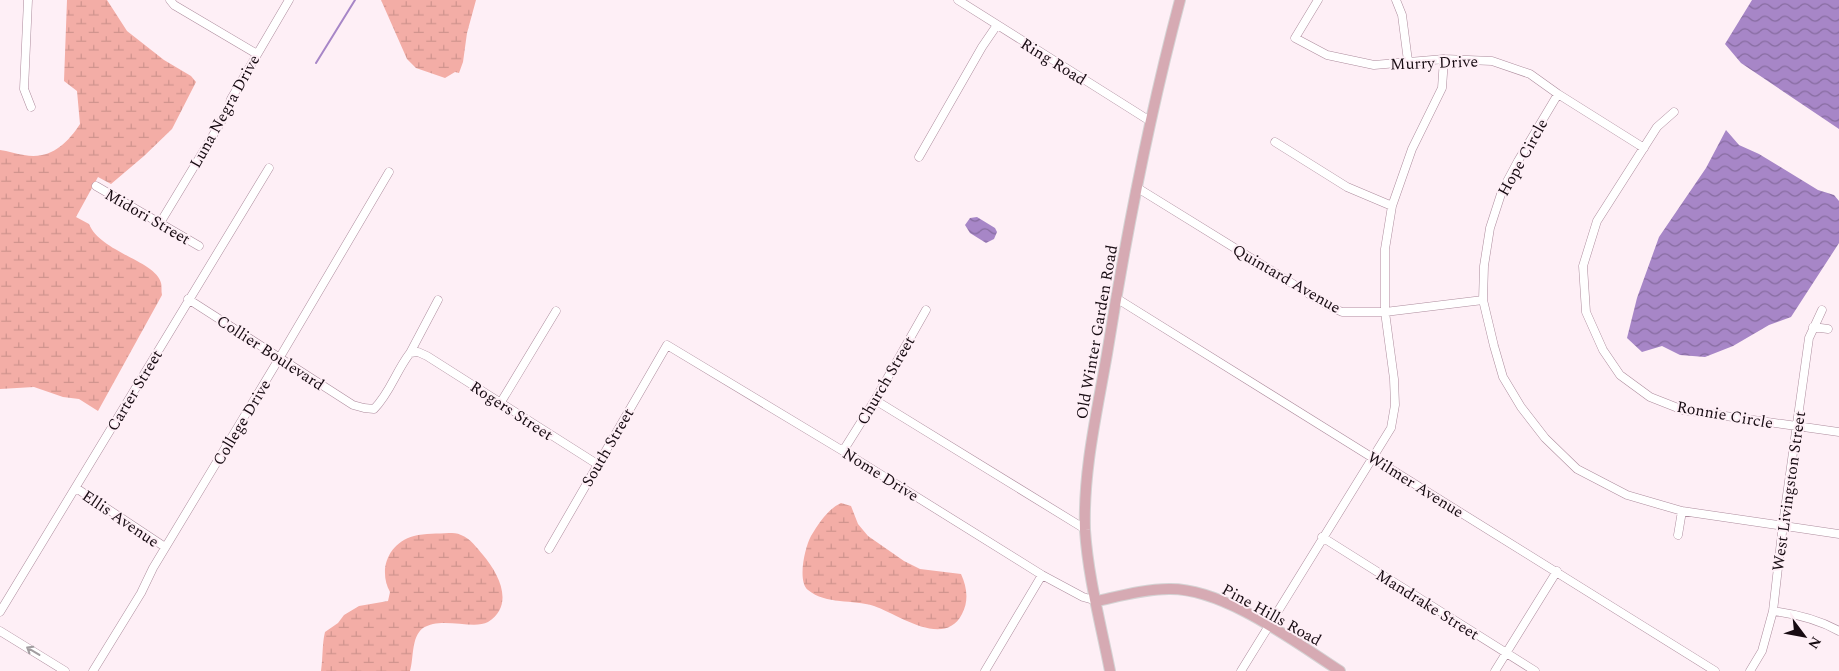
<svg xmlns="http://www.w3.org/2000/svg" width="1839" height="671" viewBox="0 0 1839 671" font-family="Spectral,serif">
  <defs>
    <pattern id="wetland-marsh" width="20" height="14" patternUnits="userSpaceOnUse" patternTransform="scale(1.25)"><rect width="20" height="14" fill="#f3ada6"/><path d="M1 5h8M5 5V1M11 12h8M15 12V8" fill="none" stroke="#d0948e"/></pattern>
    <pattern id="water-waves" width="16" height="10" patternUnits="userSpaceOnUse" patternTransform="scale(1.25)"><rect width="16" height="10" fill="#a786c7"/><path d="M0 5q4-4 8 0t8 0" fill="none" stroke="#876ca0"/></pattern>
  </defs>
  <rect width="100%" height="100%" fill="#feeff6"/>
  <!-- wetland -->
  <path fill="url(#wetland-marsh)" d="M 67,0 L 107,0 L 127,31 L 164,60 L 191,76 L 196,82 L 172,129 L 144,156 L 111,184 L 98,177 L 76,217 L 89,224 C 100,252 156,261 161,283 C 162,286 161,291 162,295 L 98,411 L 79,399 L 63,397 L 34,387 L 0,389 L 0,150 C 8,151 16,154 24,155 C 50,160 67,144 80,124 L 77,91 L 64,81 Z
    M 381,0 L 476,0 L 467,33 L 463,62 L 459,73 L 455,72 L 445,78 L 416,68 L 407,59 Z
    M 841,503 L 851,506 L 858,524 L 868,536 L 904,561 L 920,569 L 961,574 C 967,587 969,601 962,614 C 944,649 898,614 874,606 C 853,599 826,605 808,590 C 797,581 805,547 811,536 C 819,523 828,509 841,503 Z
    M 449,533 C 453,533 457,533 461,535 C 470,538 477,548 483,555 C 499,574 515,605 488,622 C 473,630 441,616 423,628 C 411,637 414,658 410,671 L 321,671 C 323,658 322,644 325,632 L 338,623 L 344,615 L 359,606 L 388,601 L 390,592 C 378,570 388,543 414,536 C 425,533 438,534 449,533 Z"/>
  <!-- water -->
  <path fill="url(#water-waves)" d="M 1752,0 L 1839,0 L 1839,129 L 1741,63 L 1725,44 Z
    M 1726,130 L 1739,145 L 1759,154 L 1818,190 L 1834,195 L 1839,201 L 1839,243 L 1791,317 L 1769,325 L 1733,346 L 1705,357 L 1680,355 L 1662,346 L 1642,352 L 1627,338 L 1637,298 L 1659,237 L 1706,168 Z
    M 977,217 L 995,228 L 997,232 L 994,239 L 986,243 L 970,233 L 965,225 L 970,218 Z"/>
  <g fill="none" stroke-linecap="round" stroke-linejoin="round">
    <!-- stream -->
    <path stroke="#a786c7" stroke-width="2" d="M 316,63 L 355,0"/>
    <defs>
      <path id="minor" d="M 28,0 L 24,89 L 31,107
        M 170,0 L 174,5 L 257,54
        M 958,0 L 1150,121
        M 1318,0 L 1295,38 L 1327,55 L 1374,65 L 1444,59 L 1492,61 L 1530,74 L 1558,94 L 1644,148
        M 1396,0 L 1402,15 L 1408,61
        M 1558,94 L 1518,161 L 1502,191 L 1490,228 L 1484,266 L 1483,300 L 1494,346 L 1503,377 L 1521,407 L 1545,438 L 1577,469 L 1627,495 L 1682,511 L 1839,534
        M 1674,112 L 1657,127 L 1597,221 L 1583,266 L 1586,312 L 1603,350 L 1620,375 L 1650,397 L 1683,410 L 1839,432
        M 1275,142 L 1347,187 L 1392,206
        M 919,157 L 982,47 L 997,25
        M 96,186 L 199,246
        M 1136,187 L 1327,305 L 1342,312 L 1385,312 L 1483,300
        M 160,223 L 227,112 L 231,99 L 289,0
        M 1116,298 L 1715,671
        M 188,299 L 353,405 L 364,408 L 374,409 C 390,393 396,371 410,353 L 418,352 L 427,356 L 597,464
        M 1813,327 L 1828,329
        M 410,353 L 438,300
        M 875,400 L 1085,529
        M 501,402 L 556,311
        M 843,451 L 875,400 L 926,310
        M 76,488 L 165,547
        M 1678,535 L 1682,511
        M 1322,537 L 1535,671
        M 549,549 L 667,345 L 843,451 L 1042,575 L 1083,597 L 1097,601
        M 1773,611 C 1797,614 1818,619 1839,631
        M 0,612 L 269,168
        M 0,631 L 65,671
        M 93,671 L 141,593 L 153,568 L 280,357 L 389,172
        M 985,671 L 1042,575
        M 1241,671 L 1391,428 L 1395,405 L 1394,379 L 1385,312 L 1385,249 L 1392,206 L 1412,149 L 1442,88 L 1444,59
        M 1495,671 L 1557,571
        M 1750,671 L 1762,651 L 1773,611 L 1783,524 L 1809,338 L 1822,310"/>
      <path id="major" d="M 1097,601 C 1120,596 1145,589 1169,589 C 1224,588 1295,642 1340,671
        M 1110,671 C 1101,625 1088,577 1085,530 C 1083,471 1097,412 1107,354 C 1126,235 1149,117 1180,0"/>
    </defs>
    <!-- minor casing -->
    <use href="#minor" stroke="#ad8c9d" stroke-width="9"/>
    <!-- major casing -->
    <use href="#major" stroke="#d5d3d4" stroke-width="12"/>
    <!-- minor -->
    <use href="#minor" stroke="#fff" stroke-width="8"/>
    <!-- major -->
    <use href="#major" stroke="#d6aab3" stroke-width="10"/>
  </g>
  <!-- one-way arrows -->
  <defs><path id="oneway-shaft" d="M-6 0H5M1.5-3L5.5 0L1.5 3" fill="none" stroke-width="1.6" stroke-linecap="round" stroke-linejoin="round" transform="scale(1.25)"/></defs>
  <use stroke="#a29da0" href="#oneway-shaft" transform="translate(33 651) rotate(-149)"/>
  <g text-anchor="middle" stroke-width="4" stroke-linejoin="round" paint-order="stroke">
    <!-- street labels -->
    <g font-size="16" fill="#170b12" stroke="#feeff6">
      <text transform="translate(1054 61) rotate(32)" y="6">Ring Road</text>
      <text transform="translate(1434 62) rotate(-2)" y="6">Murry Drive</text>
      <text transform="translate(224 111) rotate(-61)" y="6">Luna Negra Drive</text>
      <text transform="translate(1522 157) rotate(-61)" y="6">Hope Circle</text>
      <text transform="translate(148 216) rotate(30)" y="6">Midori Street</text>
      <text transform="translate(1287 278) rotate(30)" y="6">Quintard Avenue</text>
      <text transform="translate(1096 332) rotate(-80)" y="6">Old Winter Garden Road</text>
      <text transform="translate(271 352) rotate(33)" y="6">Collier Boulevard</text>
      <text transform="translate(885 380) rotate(-60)" y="6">Church Street</text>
      <text transform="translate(134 390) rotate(-59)" y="6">Carter Street</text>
      <text transform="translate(512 410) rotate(33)" y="6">Rogers Street</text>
      <text transform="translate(1725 414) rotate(10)" y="6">Ronnie Circle</text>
      <text transform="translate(241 422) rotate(-59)" y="6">College Drive</text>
      <text transform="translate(607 447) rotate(-60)" y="6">South Street</text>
      <text transform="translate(881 474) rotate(32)" y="6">Nome Drive</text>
      <text transform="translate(1416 484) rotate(32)" y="6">Wilmer Avenue</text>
      <text transform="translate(1788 491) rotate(-82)" y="6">West Livingston Street</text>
      <text transform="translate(121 518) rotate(34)" y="6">Ellis Avenue</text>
      <text transform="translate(1428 604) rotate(32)" y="6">Mandrake Street</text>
      <text transform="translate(1272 614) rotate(29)" y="6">Pine Hills Road</text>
    </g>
  </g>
  <!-- north arrow -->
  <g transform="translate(1804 636) rotate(122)" stroke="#feeff6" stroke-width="4" paint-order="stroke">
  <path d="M0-4L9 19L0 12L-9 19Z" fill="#170b12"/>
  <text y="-8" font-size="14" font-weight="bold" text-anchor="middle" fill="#170b12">N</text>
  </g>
</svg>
